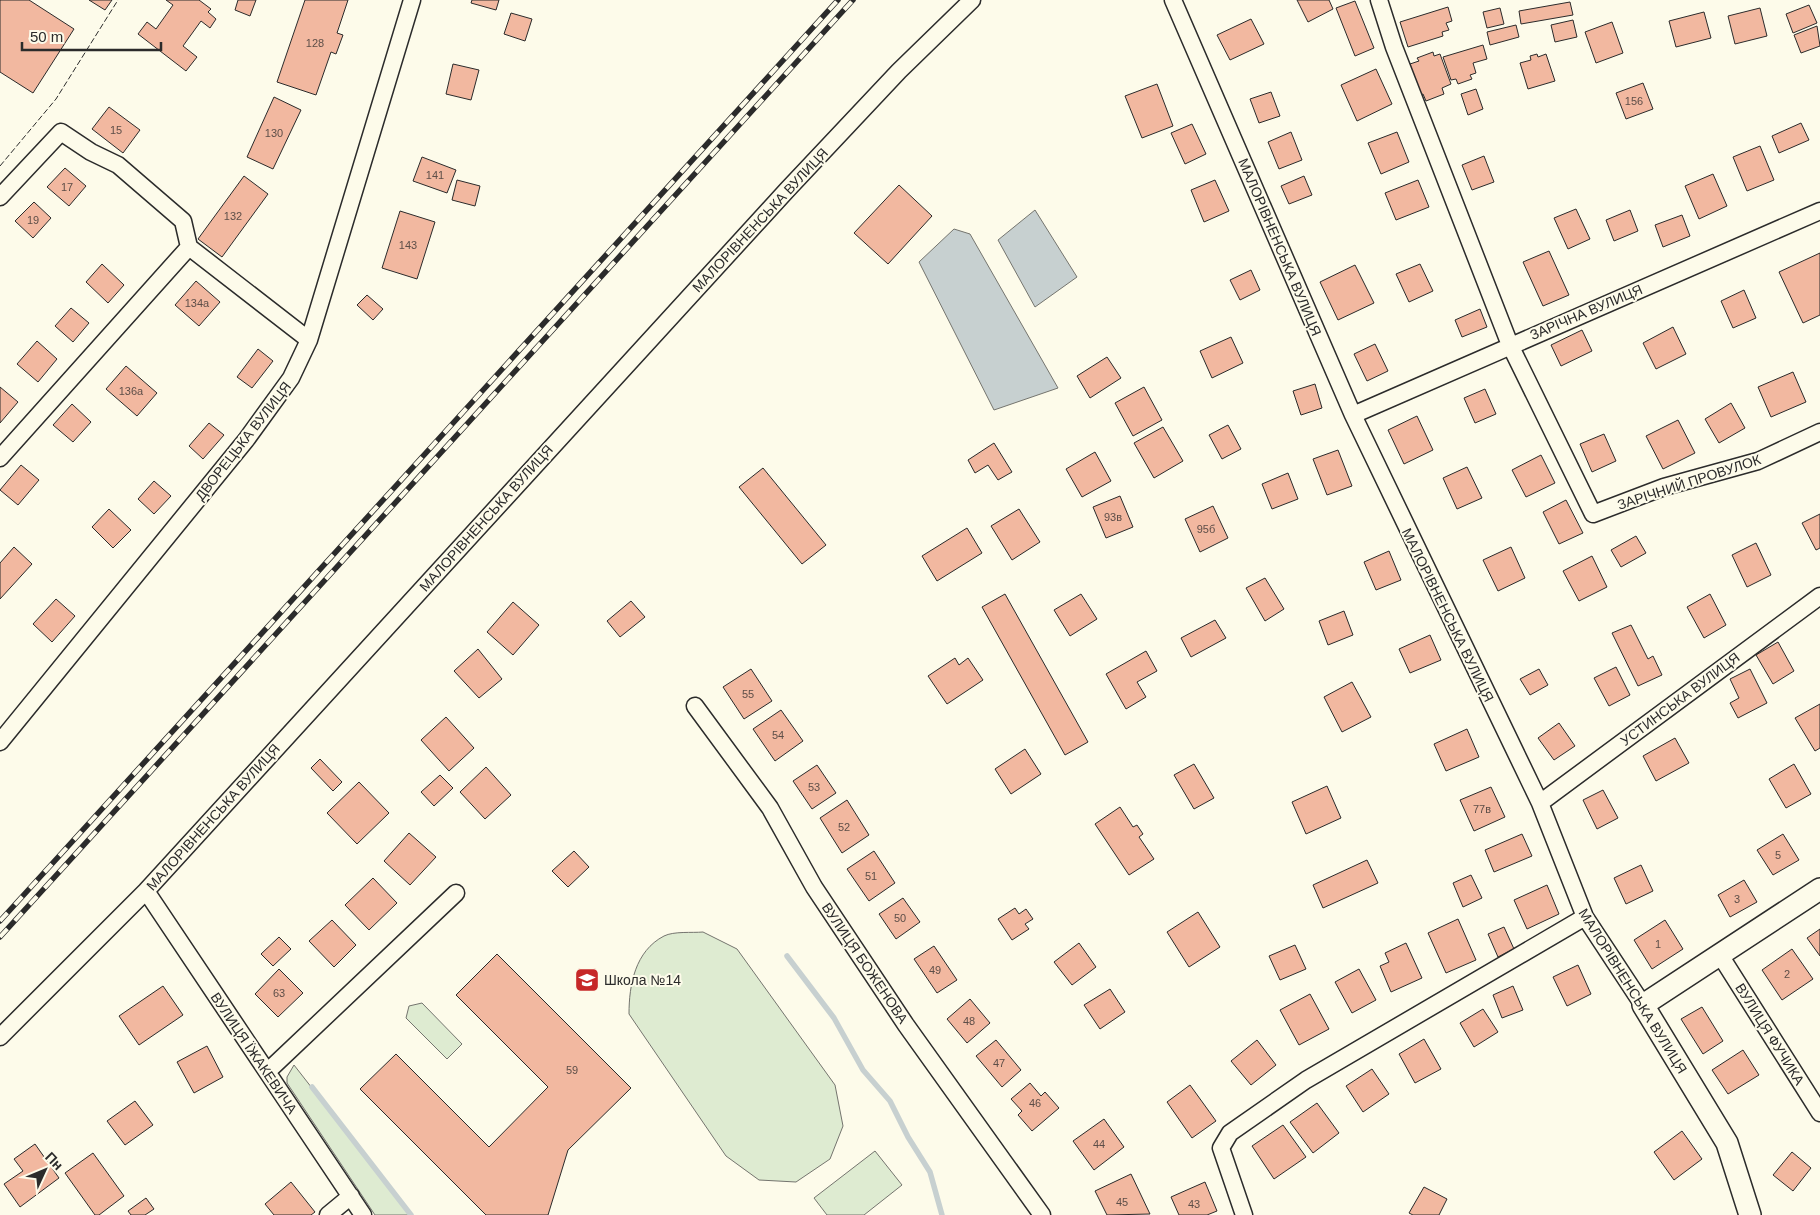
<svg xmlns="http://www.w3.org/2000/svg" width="1820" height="1215" viewBox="0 0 1820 1215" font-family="Helvetica,sans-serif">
  <rect width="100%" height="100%" fill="#fdfbea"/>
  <!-- green -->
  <path fill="#deebd1" stroke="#74746e" d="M 703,932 L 737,949 L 835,1085 L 843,1126 L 830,1159 L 796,1182 L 759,1180 L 726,1156 L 629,1014 C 629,985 635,951 664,936 C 674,931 692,933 703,932 Z
    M 422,1003 L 462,1044 L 447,1059 L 406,1018 L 409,1006 Z
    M 294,1065 L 411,1215 L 375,1215 L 287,1083 L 287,1077 Z
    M 875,1151 L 902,1185 L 864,1215 L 827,1215 L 814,1198 Z"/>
  <!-- water -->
  <path fill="#c7d0d0" stroke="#74746e" d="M 1035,210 L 1077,277 L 1035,307 L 998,240 Z
    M 954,229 L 970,234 L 1058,388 L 994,410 L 919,262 Z"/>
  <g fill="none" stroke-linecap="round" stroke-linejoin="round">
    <!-- stream -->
    <path stroke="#c7d0d0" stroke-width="5.5" d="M 787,956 L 834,1018 L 863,1070 L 890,1101 L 908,1137 L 930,1172 L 942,1215
      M 312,1087 L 411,1215"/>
  </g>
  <!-- building -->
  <path fill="#f2b8a0" stroke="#2b2b2b" d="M 0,0 L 29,0 L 74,29 L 33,93 L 0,72 Z
    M 89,0 L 112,0 L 105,10 Z
    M 166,0 L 199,0 L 211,9 L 208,12 L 216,19 L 210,28 L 201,21 L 183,46 L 197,57 L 186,71 L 138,34 L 147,22 L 156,29 L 173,5 Z
    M 238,0 L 256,0 L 250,16 L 235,10 Z
    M 305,0 L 348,0 L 337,33 L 343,35 L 336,54 L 331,52 L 316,95 L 277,82 Z
    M 472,0 L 499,0 L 496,10 L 471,3 Z
    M 1297,0 L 1329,0 L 1333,9 L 1308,22 Z
    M 1355,1 L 1374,48 L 1355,56 L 1336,8 Z
    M 1570,2 L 1573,15 L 1521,24 L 1519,11 Z
    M 1809,5 L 1817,23 L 1793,33 L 1786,14 Z
    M 1448,7 L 1452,21 L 1446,23 L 1449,30 L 1442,32 L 1443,36 L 1408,47 L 1400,22 Z
    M 1500,8 L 1504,24 L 1487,28 L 1483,12 Z
    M 1760,8 L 1767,36 L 1735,44 L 1728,16 Z
    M 1704,12 L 1711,38 L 1676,47 L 1669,21 Z
    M 511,13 L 532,19 L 525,41 L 504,34 Z
    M 1251,19 L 1264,44 L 1230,60 L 1217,35 Z
    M 1573,20 L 1577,37 L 1555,42 L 1551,25 Z
    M 1612,22 L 1623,53 L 1596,63 L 1585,32 Z
    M 1516,25 L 1519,37 L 1490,45 L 1487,32 Z
    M 1817,26 L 1820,46 L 1801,53 L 1794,35 Z
    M 1483,45 L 1487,59 L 1473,63 L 1476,73 L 1470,75 L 1472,79 L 1458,84 L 1456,79 L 1451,80 L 1443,57 Z
    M 1433,52 L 1434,56 L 1440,54 L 1451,84 L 1442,88 L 1444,94 L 1426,101 L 1423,94 L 1418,96 L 1410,64 L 1419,61 L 1417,58 Z
    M 1537,54 L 1538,57 L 1546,54 L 1555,81 L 1528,89 L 1520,63 L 1531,60 L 1530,56 Z
    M 453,64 L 479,70 L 471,100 L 446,94 Z
    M 1376,69 L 1392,104 L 1357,121 L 1341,85 Z
    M 1643,83 L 1653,109 L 1626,119 L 1616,93 Z
    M 1157,84 L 1173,126 L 1142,138 L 1125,96 Z
    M 1476,89 L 1483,109 L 1468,115 L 1461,94 Z
    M 1271,92 L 1280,116 L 1259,123 L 1250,99 Z
    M 274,97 L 301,110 L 273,169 L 247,157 Z
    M 109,107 L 140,130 L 123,153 L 92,129 Z
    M 1801,123 L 1809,140 L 1779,153 L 1772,136 Z
    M 1192,124 L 1206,154 L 1185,164 L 1171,133 Z
    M 1291,132 L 1302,160 L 1279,169 L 1268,142 Z
    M 1397,132 L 1409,162 L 1381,174 L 1368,143 Z
    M 1760,146 L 1774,180 L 1747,191 L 1733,157 Z
    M 1484,156 L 1494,182 L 1472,190 L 1462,165 Z
    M 422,157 L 456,170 L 447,193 L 413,181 Z
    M 65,168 L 86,186 L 69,206 L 47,187 Z
    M 1713,174 L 1727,206 L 1699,219 L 1685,186 Z
    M 244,176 L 268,194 L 222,257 L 198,239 Z
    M 1304,176 L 1312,195 L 1289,204 L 1281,186 Z
    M 457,180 L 480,186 L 475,206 L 452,200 Z
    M 1215,180 L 1229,211 L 1204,222 L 1191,190 Z
    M 1418,180 L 1429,207 L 1396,220 L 1385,193 Z
    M 899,185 L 932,216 L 888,264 L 854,233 Z
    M 34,202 L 51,218 L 33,238 L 15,221 Z
    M 1576,209 L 1590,239 L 1568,249 L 1554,218 Z
    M 1630,210 L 1638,231 L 1614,241 L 1606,220 Z
    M 400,211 L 435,222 L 417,279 L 382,268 Z
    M 1682,215 L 1690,236 L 1663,247 L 1655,225 Z
    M 1549,251 L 1569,295 L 1543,306 L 1523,262 Z
    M 1820,253 L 1820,315 L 1803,323 L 1779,272 Z
    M 102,264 L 124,285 L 108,303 L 86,282 Z
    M 1420,264 L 1433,291 L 1409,302 L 1396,274 Z
    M 1355,265 L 1374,303 L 1338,320 L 1320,282 Z
    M 1251,270 L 1260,290 L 1240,300 L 1230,280 Z
    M 196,281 L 220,302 L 199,326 L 175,305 Z
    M 1744,290 L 1756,318 L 1733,328 L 1721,301 Z
    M 367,295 L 383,309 L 373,320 L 357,305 Z
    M 71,308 L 89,323 L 73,342 L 55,326 Z
    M 1480,309 L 1487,327 L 1462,337 L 1455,320 Z
    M 1673,327 L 1686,354 L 1656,369 L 1643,343 Z
    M 1582,330 L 1592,351 L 1561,366 L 1551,345 Z
    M 1231,337 L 1243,363 L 1212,378 L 1200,351 Z
    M 37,341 L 57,359 L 38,382 L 17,364 Z
    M 1375,344 L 1388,371 L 1367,381 L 1354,354 Z
    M 258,349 L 273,361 L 252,388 L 237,377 Z
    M 1107,357 L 1121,378 L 1090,398 L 1077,376 Z
    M 126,366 L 157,393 L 137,416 L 106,389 Z
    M 1793,372 L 1806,402 L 1771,417 L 1758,387 Z
    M 1315,384 L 1322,408 L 1301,415 L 1293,391 Z
    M 0,387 L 18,402 L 0,423 Z
    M 1144,387 L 1162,420 L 1133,436 L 1115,403 Z
    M 1485,389 L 1496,414 L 1475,423 L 1464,398 Z
    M 1731,403 L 1745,428 L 1719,443 L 1705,419 Z
    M 72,404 L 91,422 L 73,442 L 53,425 Z
    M 1417,416 L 1433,450 L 1404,464 L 1388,430 Z
    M 1678,420 L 1695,453 L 1663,469 L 1646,436 Z
    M 209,423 L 224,435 L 203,459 L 189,446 Z
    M 1228,425 L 1241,449 L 1222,459 L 1209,435 Z
    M 1163,427 L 1183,461 L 1154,478 L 1134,443 Z
    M 1604,434 L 1616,461 L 1592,472 L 1580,444 Z
    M 994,443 L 1012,472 L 998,480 L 988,465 L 975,473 L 968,460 Z
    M 1338,450 L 1352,486 L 1327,495 L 1313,459 Z
    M 1095,452 L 1111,481 L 1082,497 L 1066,469 Z
    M 1541,455 L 1555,483 L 1526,497 L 1512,470 Z
    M 21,465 L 39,480 L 18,505 L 0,490 Z
    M 1467,467 L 1482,498 L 1457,509 L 1443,478 Z
    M 763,468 L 826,545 L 802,564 L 739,487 Z
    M 1288,473 L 1298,499 L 1272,509 L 1262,484 Z
    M 154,481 L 171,496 L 154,514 L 138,499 Z
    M 1120,496 L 1133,527 L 1106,538 L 1093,507 Z
    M 1566,500 L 1583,533 L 1559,544 L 1543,512 Z
    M 1213,506 L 1228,538 L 1200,552 L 1185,519 Z
    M 109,509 L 131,530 L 113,548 L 92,527 Z
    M 1019,509 L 1040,542 L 1012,560 L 991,526 Z
    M 1820,514 L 1820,548 L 1816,550 L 1802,523 Z
    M 967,528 L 982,553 L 937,581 L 922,556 Z
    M 1636,536 L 1646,553 L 1621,567 L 1611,550 Z
    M 1756,543 L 1771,575 L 1747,587 L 1732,555 Z
    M 14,547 L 32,564 L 0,599 L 0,563 Z
    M 1511,547 L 1525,578 L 1498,591 L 1483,560 Z
    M 1389,551 L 1401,580 L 1376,590 L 1364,562 Z
    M 1592,556 L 1607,587 L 1579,601 L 1563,571 Z
    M 1265,578 L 1284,609 L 1265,621 L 1246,588 Z
    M 1005,594 L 1088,742 L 1065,755 L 982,607 Z
    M 1081,594 L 1097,619 L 1070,636 L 1054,610 Z
    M 1710,594 L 1726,625 L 1704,638 L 1687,607 Z
    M 56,599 L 75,616 L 52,642 L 33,624 Z
    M 631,601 L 645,617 L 620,637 L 607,621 Z
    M 513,602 L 539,625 L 513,655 L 487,632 Z
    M 1344,611 L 1353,635 L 1328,645 L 1319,621 Z
    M 1215,620 L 1226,638 L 1191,657 L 1181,638 Z
    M 1631,625 L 1648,659 L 1653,656 L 1662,675 L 1638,686 L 1612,633 Z
    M 1430,635 L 1441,660 L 1410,673 L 1399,649 Z
    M 1778,642 L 1794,671 L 1773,684 L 1756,655 Z
    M 478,649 L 502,679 L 479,698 L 454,671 Z
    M 1146,651 L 1157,671 L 1137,682 L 1146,697 L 1126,709 L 1106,674 Z
    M 955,658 L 959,665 L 968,658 L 983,680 L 947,704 L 928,676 Z
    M 1616,667 L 1630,695 L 1609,706 L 1594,678 Z
    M 751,669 L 772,701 L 744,719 L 723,687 Z
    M 1539,669 L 1548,685 L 1530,695 L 1520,679 Z
    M 1750,669 L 1767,703 L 1738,718 L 1730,703 L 1739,698 L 1730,679 Z
    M 1352,682 L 1371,717 L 1342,732 L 1324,697 Z
    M 1820,704 L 1820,748 L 1815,751 L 1795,718 Z
    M 781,710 L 803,741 L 775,761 L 753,729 Z
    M 446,717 L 474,748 L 449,771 L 421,740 Z
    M 1559,723 L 1575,746 L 1554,760 L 1538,738 Z
    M 1467,729 L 1479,757 L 1446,771 L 1434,744 Z
    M 1675,738 L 1689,763 L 1656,781 L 1643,756 Z
    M 1025,749 L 1041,774 L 1011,794 L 995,769 Z
    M 320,759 L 342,782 L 333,791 L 311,768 Z
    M 1194,764 L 1214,798 L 1194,809 L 1174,775 Z
    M 1794,764 L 1811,794 L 1786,808 L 1769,779 Z
    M 817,765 L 836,793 L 812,809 L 793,781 Z
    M 486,767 L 511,795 L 485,819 L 460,792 Z
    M 440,775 L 453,788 L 434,806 L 421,792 Z
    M 359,782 L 389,813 L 357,844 L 327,813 Z
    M 1327,786 L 1341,818 L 1306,834 L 1292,802 Z
    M 1491,787 L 1505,817 L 1474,831 L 1460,800 Z
    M 1603,790 L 1618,818 L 1597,829 L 1583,800 Z
    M 847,800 L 869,835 L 842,853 L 820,818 Z
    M 1120,807 L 1133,827 L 1137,825 L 1143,834 L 1139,837 L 1154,859 L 1129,875 L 1095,824 Z
    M 409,833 L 436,857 L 410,885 L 384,861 Z
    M 1522,834 L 1532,856 L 1494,872 L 1485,850 Z
    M 1783,834 L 1799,860 L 1773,875 L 1757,850 Z
    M 574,851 L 589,867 L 568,887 L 552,871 Z
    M 874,851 L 895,883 L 869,901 L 847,869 Z
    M 1367,860 L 1378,883 L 1323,908 L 1313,885 Z
    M 1641,865 L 1653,891 L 1626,904 L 1614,878 Z
    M 1471,875 L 1482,898 L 1463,907 L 1453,883 Z
    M 373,878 L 397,903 L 369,930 L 345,905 Z
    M 1744,880 L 1757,902 L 1730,917 L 1718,895 Z
    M 1547,885 L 1559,914 L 1527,929 L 1514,900 Z
    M 903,898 L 920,922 L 896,939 L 879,914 Z
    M 1015,908 L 1019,914 L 1026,909 L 1033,919 L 1025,924 L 1029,929 L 1012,940 L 998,919 Z
    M 1198,912 L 1220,947 L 1189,967 L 1167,932 Z
    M 1458,919 L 1476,960 L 1446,973 L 1428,933 Z
    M 332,920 L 356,945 L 334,967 L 309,941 Z
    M 1665,920 L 1683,949 L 1652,969 L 1634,940 Z
    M 1504,927 L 1514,949 L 1498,957 L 1488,934 Z
    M 1820,929 L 1820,956 L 1807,938 Z
    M 279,937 L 291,949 L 273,966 L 261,954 Z
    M 1079,943 L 1096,967 L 1072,985 L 1054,962 Z
    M 1406,943 L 1422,978 L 1391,992 L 1380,966 L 1389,962 L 1385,953 Z
    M 1295,945 L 1306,969 L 1280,980 L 1269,956 Z
    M 934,946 L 957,980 L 937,993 L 914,959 Z
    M 1792,949 L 1813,979 L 1782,1000 L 1762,970 Z
    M 497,954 L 631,1088 L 568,1150 L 548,1215 L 486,1215 L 360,1089 L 396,1054 L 489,1147 L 548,1087 L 456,995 Z
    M 1578,965 L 1591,994 L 1567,1006 L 1553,977 Z
    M 279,969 L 303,993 L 278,1017 L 255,994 Z
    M 1359,969 L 1376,1000 L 1352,1013 L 1335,982 Z
    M 163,986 L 183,1015 L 139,1045 L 119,1016 Z
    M 1513,986 L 1523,1010 L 1502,1018 L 1493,995 Z
    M 1110,989 L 1125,1012 L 1100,1029 L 1084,1005 Z
    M 1310,994 L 1329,1029 L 1299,1045 L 1280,1010 Z
    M 970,999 L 990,1023 L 967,1043 L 947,1019 Z
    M 1702,1007 L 1723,1041 L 1703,1054 L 1681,1019 Z
    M 1483,1009 L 1498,1032 L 1474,1047 L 1460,1023 Z
    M 1424,1039 L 1441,1069 L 1415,1083 L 1399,1054 Z
    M 996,1040 L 1021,1070 L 1002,1087 L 976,1056 Z
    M 1257,1040 L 1276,1065 L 1251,1085 L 1231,1061 Z
    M 207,1046 L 223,1077 L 194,1093 L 177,1062 Z
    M 1743,1050 L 1759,1075 L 1728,1094 L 1712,1070 Z
    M 1372,1069 L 1389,1094 L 1363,1112 L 1346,1086 Z
    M 1030,1083 L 1041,1096 L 1045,1092 L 1059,1108 L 1032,1131 L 1018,1115 L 1022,1111 L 1011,1099 Z
    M 1190,1085 L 1216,1121 L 1192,1138 L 1167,1102 Z
    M 135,1101 L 153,1125 L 125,1145 L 107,1121 Z
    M 1317,1103 L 1339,1133 L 1313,1153 L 1290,1122 Z
    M 1104,1119 L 1124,1147 L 1094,1170 L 1073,1141 Z
    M 1283,1125 L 1306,1157 L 1274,1179 L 1252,1146 Z
    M 1682,1131 L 1702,1159 L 1674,1180 L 1654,1152 Z
    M 35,1144 L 59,1178 L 20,1207 L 4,1184 L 23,1171 L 14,1159 Z
    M 1792,1152 L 1811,1168 L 1793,1191 L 1773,1175 Z
    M 93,1153 L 124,1196 L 99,1215 L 95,1215 L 65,1173 Z
    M 1131,1174 L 1150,1214 L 1107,1215 L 1095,1191 Z
    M 291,1182 L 315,1212 L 311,1215 L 274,1215 L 265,1204 Z
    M 1205,1182 L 1217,1211 L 1207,1215 L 1179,1215 L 1171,1197 Z
    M 1424,1187 L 1447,1199 L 1439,1215 L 1413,1215 L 1409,1213 Z
    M 146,1198 L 154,1209 L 145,1215 L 131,1215 L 128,1211 Z"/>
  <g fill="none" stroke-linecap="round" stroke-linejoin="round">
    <defs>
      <path id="minor" d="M 1173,0 L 1353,415 L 1540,803 L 1585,917 L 1643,1005
        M 1379,0 L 1394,47 L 1510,345 L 1593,514 L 1664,487 L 1758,461 L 1820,432
        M 0,197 L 61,132 L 91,152 L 118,165 L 183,221 L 189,247 L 309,340
        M 1353,415 L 1820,211
        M 0,458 L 189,247
        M 695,706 L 770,808 L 814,887 L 906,1025 L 1042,1215
        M 0,742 L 246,440 L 291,378 L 309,340 L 412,0
        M 1540,803 L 1820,596
        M 146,891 L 363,1215
        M 1720,955 L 1820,1113
        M 0,1037 L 146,891 L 787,190 L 899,71 L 972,0
        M 267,1072 L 456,893
        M 328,1215 L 351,1196
        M 1244,1215 L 1221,1148 L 1230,1133 L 1306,1080 L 1585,917"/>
      <path id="tertiary" d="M 1750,1215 L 1727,1143 L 1643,1005 L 1820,889"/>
    </defs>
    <!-- minor casing -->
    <use href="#minor" stroke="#2b2b2b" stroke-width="19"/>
    <!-- tertiary casing -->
    <use href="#tertiary" stroke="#2b2b2b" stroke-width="24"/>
    <!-- minor -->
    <use href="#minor" stroke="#fdfbea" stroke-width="16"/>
    <!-- tertiary -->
    <use href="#tertiary" stroke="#fdfbea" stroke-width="21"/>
    <defs>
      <path id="rail" d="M 0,921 L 838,0
        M 0,937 L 853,0"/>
    </defs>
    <!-- rail casing -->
    <use href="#rail" stroke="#2b2b2b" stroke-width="5.5"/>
    <!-- rail -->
    <use href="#rail" stroke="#fdfbea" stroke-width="4" stroke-dasharray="11" stroke-linecap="butt"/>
    <!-- fence -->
    <path stroke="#2b2b2b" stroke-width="1" stroke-dasharray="6 2.5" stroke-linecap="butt" d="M 0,166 L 56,99 L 118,0"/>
  </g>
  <!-- icons -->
  <defs>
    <symbol id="school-square" viewBox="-11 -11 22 22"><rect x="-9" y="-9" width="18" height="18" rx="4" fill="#c62828" stroke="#fdfbea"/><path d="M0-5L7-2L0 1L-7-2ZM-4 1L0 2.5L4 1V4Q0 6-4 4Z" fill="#fff"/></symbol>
  </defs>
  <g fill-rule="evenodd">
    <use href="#school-square" x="573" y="966" width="28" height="28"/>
  </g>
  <g text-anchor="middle" stroke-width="4" stroke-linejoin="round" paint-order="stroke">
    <!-- number labels -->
    <g font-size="11" fill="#5d4e48">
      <text x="315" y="47">128</text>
      <text x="1634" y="105">156</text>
      <text x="116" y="134">15</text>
      <text x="274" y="137">130</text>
      <text x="435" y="179">141</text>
      <text x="67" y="191">17</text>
      <text x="233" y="220">132</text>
      <text x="33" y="224">19</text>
      <text x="408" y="249">143</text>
      <text x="197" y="307">134а</text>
      <text x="131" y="395">136а</text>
      <text x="1113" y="521">93в</text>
      <text x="1206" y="533">95б</text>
      <text x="748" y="698">55</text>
      <text x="778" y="739">54</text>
      <text x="814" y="791">53</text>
      <text x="1482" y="813">77в</text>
      <text x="844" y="831">52</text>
      <text x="1778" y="859">5</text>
      <text x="871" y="880">51</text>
      <text x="1737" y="903">3</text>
      <text x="900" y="922">50</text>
      <text x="1658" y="948">1</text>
      <text x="935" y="974">49</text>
      <text x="1787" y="978">2</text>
      <text x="279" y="997">63</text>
      <text x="969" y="1025">48</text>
      <text x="999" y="1067">47</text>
      <text x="572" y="1074">59</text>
      <text x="1035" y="1107">46</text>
      <text x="1099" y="1148">44</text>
      <text x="1122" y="1206">45</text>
      <text x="1194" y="1208">43</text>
    </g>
    <!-- street labels -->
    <g font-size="14" fill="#2b2b2b" stroke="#fdfbea">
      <text transform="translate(760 220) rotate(-47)" y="5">МАЛОРІВНЕНСЬКА ВУЛИЦЯ</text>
      <text transform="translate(1280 247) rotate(67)" y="5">МАЛОРІВНЕНСЬКА ВУЛИЦЯ</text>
      <text transform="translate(1586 312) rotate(-23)" y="5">ЗАРІЧНА ВУЛИЦЯ</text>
      <text transform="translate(243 441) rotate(-52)" y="5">ДВОРЕЦЬКА ВУЛИЦЯ</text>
      <text transform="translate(1689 482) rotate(-18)" y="5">ЗАРІЧНИЙ ПРОВУЛОК</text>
      <text transform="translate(486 518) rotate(-48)" y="5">МАЛОРІВНЕНСЬКА ВУЛИЦЯ</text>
      <text transform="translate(1448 615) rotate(64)" y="5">МАЛОРІВНЕНСЬКА ВУЛИЦЯ</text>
      <text transform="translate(1680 699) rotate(-37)" y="5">УСТИНСЬКА ВУЛИЦЯ</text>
      <text transform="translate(213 817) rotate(-48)" y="5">МАЛОРІВНЕНСЬКА ВУЛИЦЯ</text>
      <text transform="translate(865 963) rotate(56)" y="5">ВУЛИЦЯ БОЖЕНОВА</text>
      <text transform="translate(1633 991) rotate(58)" y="5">МАЛОРІВНЕНСЬКА ВУЛИЦЯ</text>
      <text transform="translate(1770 1034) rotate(58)" y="5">ВУЛИЦЯ ФУЧИКА</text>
      <text transform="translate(254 1053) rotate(56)" y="5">ВУЛИЦЯ ЇЖАКЕВИЧА</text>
    </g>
    <!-- poi labels -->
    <g font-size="14" fill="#2b2b2b" stroke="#fdfbea" text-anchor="start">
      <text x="604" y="985">Школа №14</text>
    </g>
  </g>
  <!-- north arrow -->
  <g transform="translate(45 1170) rotate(46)" stroke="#fdfbea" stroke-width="4" paint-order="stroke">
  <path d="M0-4L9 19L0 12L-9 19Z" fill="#2b2b2b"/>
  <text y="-8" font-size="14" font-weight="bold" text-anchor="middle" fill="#2b2b2b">Пн</text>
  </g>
  <!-- scale -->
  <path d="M22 42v8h139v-8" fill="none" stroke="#2b2b2b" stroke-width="2.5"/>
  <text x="30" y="42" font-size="15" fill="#2b2b2b" stroke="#fdfbea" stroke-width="4" paint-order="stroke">50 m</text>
</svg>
